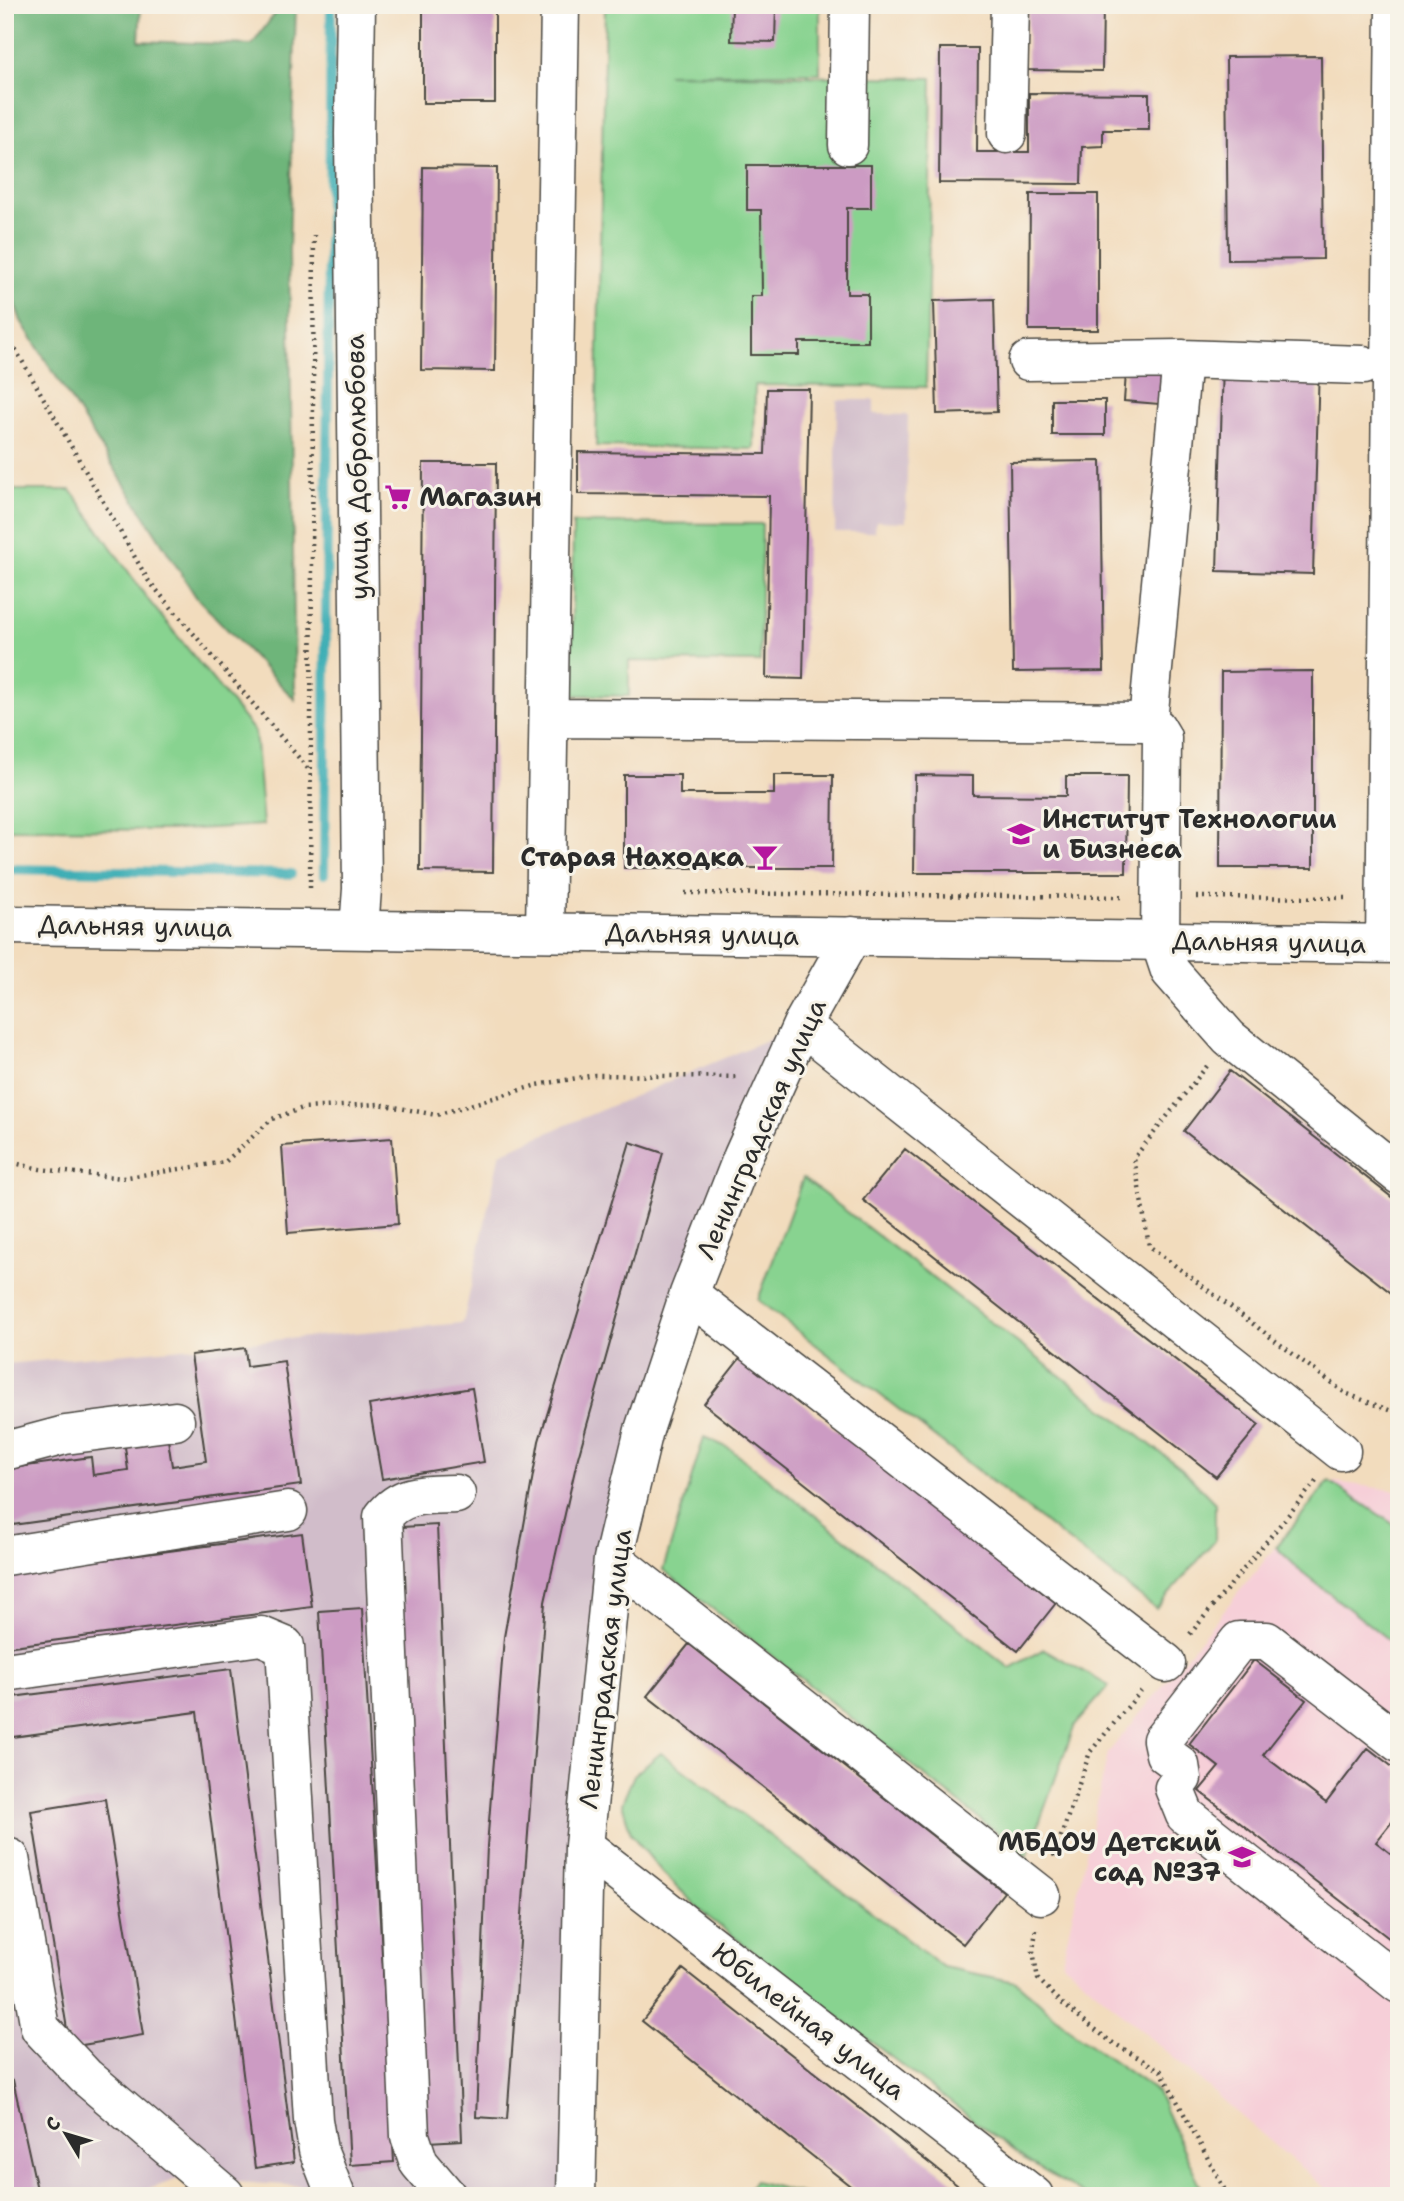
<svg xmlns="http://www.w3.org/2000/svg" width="1404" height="2201" viewBox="0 0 1404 2201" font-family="'Shantell Sans',sans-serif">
  <rect width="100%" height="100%" fill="#f7f3e8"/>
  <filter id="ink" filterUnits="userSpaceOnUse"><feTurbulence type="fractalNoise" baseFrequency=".0143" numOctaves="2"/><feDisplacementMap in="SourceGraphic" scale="14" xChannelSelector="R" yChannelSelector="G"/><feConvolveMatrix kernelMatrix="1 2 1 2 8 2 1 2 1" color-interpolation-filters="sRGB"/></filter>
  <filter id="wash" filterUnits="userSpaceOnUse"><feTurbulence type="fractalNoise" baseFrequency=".00686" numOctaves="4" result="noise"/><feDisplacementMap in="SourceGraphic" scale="28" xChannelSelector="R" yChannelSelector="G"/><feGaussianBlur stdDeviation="1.57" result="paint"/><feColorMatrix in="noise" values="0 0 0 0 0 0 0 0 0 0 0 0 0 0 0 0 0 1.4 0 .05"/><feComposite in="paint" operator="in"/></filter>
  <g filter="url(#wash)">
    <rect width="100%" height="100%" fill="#f2dcbd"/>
    <!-- built -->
    <path fill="#f6cfd8" d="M 1329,1481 L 1399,1491 L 1399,2196 L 1334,2196 L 1062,1962 L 1108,1753 Z"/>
    <!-- industrial -->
    <path fill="#d1bdca" d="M 837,400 L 874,400 L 874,414 L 908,415 L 906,522 L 876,521 L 875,532 L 835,532 Z
      M 802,1025 L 613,1559 L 576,2196 L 487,2196 L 178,2179 L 129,2196 L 5,2196 L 5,1364 L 463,1323 L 500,1153 Z"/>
    <!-- green -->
    <path fill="#88d390" stroke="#5a7f5e" stroke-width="2" d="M 605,5 L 820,5 L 820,73 L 666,74 L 932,78 L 926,387 L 755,385 L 754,449 L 596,446 Z
      M 5,490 L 71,490 L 149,601 L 255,732 L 263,825 L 179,830 L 5,829 Z
      M 573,523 L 762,524 L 760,662 L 629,661 L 629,696 L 571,695 Z
      M 803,1178 L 1182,1469 L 1215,1503 L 1215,1541 L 1156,1609 L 758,1300 Z
      M 704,1437 L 729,1448 L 1010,1668 L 1044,1649 L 1109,1686 L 1075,1725 L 1027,1856 L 663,1570 Z
      M 1329,1481 L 1399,1528 L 1399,1648 L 1302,1572 L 1276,1547 Z
      M 661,1753 L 943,1967 L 1016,1982 L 1075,2034 L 1157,2092 L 1205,2196 L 1086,2196 L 1027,2161 L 708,1917 L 662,1872 L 631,1834 L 622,1803 L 634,1775 Z
      M 755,2181 L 810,2196 L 742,2196 Z"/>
    <!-- forest -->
    <path fill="#6eb57a" stroke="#4c7052" stroke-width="2" d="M 5,5 L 141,5 L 139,41 L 252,45 L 281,5 L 296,5 L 289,250 L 295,700 L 196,597 L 21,321 L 5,275 Z"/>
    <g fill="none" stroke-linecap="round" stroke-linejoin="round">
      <!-- stream -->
      <path stroke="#3daeb5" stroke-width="10" d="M 5,869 L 291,874
        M 324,874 L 331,5"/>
    </g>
    <g id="blocks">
      <!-- building -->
      <path fill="#cc9bc3" d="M 423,5 L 495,5 L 495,103 L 423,103 Z
        M 732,5 L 776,5 L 775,42 L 731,41 Z
        M 1028,5 L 1103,5 L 1102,71 L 1027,70 Z
        M 940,48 L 978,48 L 977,152 L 1029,152 L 1029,93 L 1149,94 L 1149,130 L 1103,130 L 1103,146 L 1082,147 L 1081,184 L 939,183 Z
        M 1321,56 L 1323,259 L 1228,260 L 1226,57 Z
        M 747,165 L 871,165 L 871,208 L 847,208 L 847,294 L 868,294 L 868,342 L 799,342 L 799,355 L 751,355 L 751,296 L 762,296 L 761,210 L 747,210 Z
        M 423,167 L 497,168 L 495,371 L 421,370 Z
        M 1030,194 L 1098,194 L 1098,330 L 1029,330 Z
        M 994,299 L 997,412 L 937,414 L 934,301 Z
        M 1127,360 L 1163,363 L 1159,404 L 1124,401 Z
        M 1223,363 L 1319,365 L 1313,574 L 1217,571 Z
        M 767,389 L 809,389 L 803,679 L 766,678 L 769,496 L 578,494 L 578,452 L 765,454 Z
        M 1052,400 L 1105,400 L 1105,435 L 1052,435 Z
        M 1101,461 L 1104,671 L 1013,672 L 1010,462 Z
        M 423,463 L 496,463 L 493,872 L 420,871 Z
        M 1313,671 L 1313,868 L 1220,868 L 1221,672 Z
        M 624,775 L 680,775 L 680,794 L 774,794 L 774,775 L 833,775 L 832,868 L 624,868 Z
        M 915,775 L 973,776 L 973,795 L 1066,796 L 1066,776 L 1127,776 L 1126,873 L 914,873 Z
        M 1230,1071 L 1399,1203 L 1399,1299 L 1184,1131 Z
        M 392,1138 L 398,1224 L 288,1233 L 282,1146 Z
        M 630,1142 L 663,1153 L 577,1461 L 545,1602 L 507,2119 L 476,2117 L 487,1846 L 504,1637 L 539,1441 Z
        M 905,1149 L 1259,1425 L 1216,1477 L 863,1200 Z
        M 245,1348 L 247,1366 L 284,1361 L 301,1485 L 5,1526 L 5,1469 L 91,1457 L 93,1475 L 128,1470 L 124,1439 L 167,1433 L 172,1466 L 206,1461 L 191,1355 Z
        M 742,1356 L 1056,1603 L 1018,1651 L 704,1404 Z
        M 472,1388 L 484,1462 L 382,1479 L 369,1405 Z
        M 437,1525 L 462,2140 L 428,2142 L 402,1527 Z
        M 302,1533 L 312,1607 L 5,1647 L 5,1573 Z
        M 362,1608 L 394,2162 L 350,2165 L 319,1611 Z
        M 689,1644 L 1004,1892 L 963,1944 L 647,1696 Z
        M 1254,1660 L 1306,1700 L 1263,1755 L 1326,1803 L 1368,1748 L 1399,1772 L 1399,1813 L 1376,1842 L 1399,1860 L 1399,1946 L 1199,1791 L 1219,1767 L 1189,1744 Z
        M 231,1669 L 294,2162 L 255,2168 L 197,1712 L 5,1738 L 5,1698 Z
        M 105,1799 L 143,2035 L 70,2047 L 31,1811 Z
        M 683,1969 L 971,2196 L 863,2196 L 642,2021 Z
        M 13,2080 L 38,2194 L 31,2196 L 5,2196 L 5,2082 Z"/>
    </g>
  </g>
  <g filter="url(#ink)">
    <use href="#blocks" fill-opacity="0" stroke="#494641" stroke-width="2"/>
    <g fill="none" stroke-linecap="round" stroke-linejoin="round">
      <defs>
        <path id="minor" d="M 356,5 L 354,134 L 362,889 L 359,929
          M 1007,134 L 1010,5
          M 848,145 L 850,5
          M 1028,361 L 1182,359 L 1363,365
          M 549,718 L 1148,722 L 1156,727 L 1162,737 L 1160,941 L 1170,971 L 1229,1038 L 1399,1175
          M 1148,722 L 1182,359
          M 545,931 L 560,5
          M 802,1025 L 1341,1451
          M 689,1294 L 1166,1663
          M 5,1451 L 65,1435 L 175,1421
          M 5,1556 L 288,1511
          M 613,1559 L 1041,1895
          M 5,1672 L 261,1636 L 285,1646 L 313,2120 L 318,2150 L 336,2196
          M 1399,1743 L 1267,1641 L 1239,1641 L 1162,1740 L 1165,1754 L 1180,1765 L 1182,1778 L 1174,1788 L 1185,1815 L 1399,1984
          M 584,1846 L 1034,2196
          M 10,1858 L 40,2028 L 85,2076 L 225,2195
          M 447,2196 L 419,2163 L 410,2136 L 383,1517 C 402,1492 427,1495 456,1494
          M 576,2196 L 584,1846 L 613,1559 L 644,1430 L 689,1294 L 743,1156 L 802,1025 L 852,936"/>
        <path id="major" d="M 5,925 L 1399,944
          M 1385,944 L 1395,5"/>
      </defs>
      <!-- minor casing -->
      <use href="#minor" stroke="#494641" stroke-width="41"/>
      <!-- major casing -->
      <use href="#major" stroke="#494641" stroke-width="41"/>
      <!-- path -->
      <path stroke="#494641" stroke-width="4.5" stroke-dasharray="2 5" stroke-linecap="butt" d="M 5,331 L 148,580 L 310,771
        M 310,888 L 314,230
        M 685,893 L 1124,897
        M 1196,897 L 1348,898
        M 1207,1066 L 1134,1158 L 1149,1246 L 1345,1393 L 1399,1414
        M 5,1161 L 40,1169 L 122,1178 L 225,1162 L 272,1119 L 303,1108 L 379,1104 L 436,1115 L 537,1085 L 595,1075 L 739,1077
        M 1190,1634 L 1318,1479
        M 1054,1857 L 1090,1752 L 1141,1691
        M 1036,1930 L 1033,1951 L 1038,1979 L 1064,2005 L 1110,2041 L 1161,2071 L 1228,2196"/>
      <!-- minor -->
      <use href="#minor" stroke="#fff" stroke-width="38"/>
      <!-- major -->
      <use href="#major" stroke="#fff" stroke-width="38"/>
    </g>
  </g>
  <!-- icons -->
  <defs>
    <symbol id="supermarket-bare" viewBox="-9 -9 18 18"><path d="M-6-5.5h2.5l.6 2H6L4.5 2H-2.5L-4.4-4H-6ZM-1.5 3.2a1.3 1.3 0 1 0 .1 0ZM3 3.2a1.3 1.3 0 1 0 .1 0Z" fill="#b5179e" stroke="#f7f3e8" stroke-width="2.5" paint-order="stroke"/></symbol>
    <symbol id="university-bare" viewBox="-9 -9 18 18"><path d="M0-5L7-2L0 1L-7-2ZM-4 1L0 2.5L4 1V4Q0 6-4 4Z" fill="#b5179e" stroke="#f7f3e8" stroke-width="2.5" paint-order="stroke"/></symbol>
    <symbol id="bar-bare" viewBox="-9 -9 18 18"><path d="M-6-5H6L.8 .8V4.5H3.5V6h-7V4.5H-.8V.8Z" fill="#b5179e" stroke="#f7f3e8" stroke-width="2.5" paint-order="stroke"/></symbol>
    <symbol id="school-bare" viewBox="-9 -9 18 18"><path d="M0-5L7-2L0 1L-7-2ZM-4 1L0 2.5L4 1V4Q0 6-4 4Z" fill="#b5179e" stroke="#f7f3e8" stroke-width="2.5" paint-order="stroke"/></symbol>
  </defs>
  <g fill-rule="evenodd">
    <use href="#supermarket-bare" x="379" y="478" width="38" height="38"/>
    <use href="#university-bare" x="1002" y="815" width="38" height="38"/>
    <use href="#bar-bare" x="746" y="838" width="38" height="38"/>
    <use href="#school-bare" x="1223" y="1838" width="38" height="38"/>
  </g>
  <g text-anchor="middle" stroke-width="6" stroke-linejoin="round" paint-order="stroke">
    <!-- street labels -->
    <g font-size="26" fill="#2b2b2b" stroke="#f7f3e8">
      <text transform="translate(357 467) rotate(-91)" y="9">улица Добролюбова</text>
      <text transform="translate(135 926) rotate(1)" y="9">Дальняя улица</text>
      <text transform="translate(702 934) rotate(1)" y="9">Дальняя улица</text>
      <text transform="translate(1269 942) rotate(1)" y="9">Дальняя улица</text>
      <text transform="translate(761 1129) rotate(-66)" y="9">Ленинградская улица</text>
      <text transform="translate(605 1669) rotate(-83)" y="9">Ленинградская улица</text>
      <text transform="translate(809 2021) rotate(38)" y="9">Юбилейная улица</text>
    </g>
    <!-- poi labels -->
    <g font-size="26" font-weight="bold" fill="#2b2b2b" stroke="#f7f3e8" text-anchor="start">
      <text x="419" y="506">Магазин</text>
      <text x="1042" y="828">Институт Технологии<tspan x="1042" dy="30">и Бизнеса</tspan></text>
      <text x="744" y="866" text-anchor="end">Старая Находка</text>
      <text x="1221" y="1851" text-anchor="end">МБДОУ Детский<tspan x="1221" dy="30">сад №37</tspan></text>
    </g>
  </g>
  <!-- margin -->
  <rect width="1404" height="2201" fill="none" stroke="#f7f3e8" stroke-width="28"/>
  <!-- north arrow -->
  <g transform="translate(66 2134) rotate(308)" stroke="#f7f3e8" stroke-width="5" paint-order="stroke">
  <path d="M0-5L12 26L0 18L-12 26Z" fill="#2b2b2b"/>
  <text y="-10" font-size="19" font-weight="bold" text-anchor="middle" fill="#2b2b2b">С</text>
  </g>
</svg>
